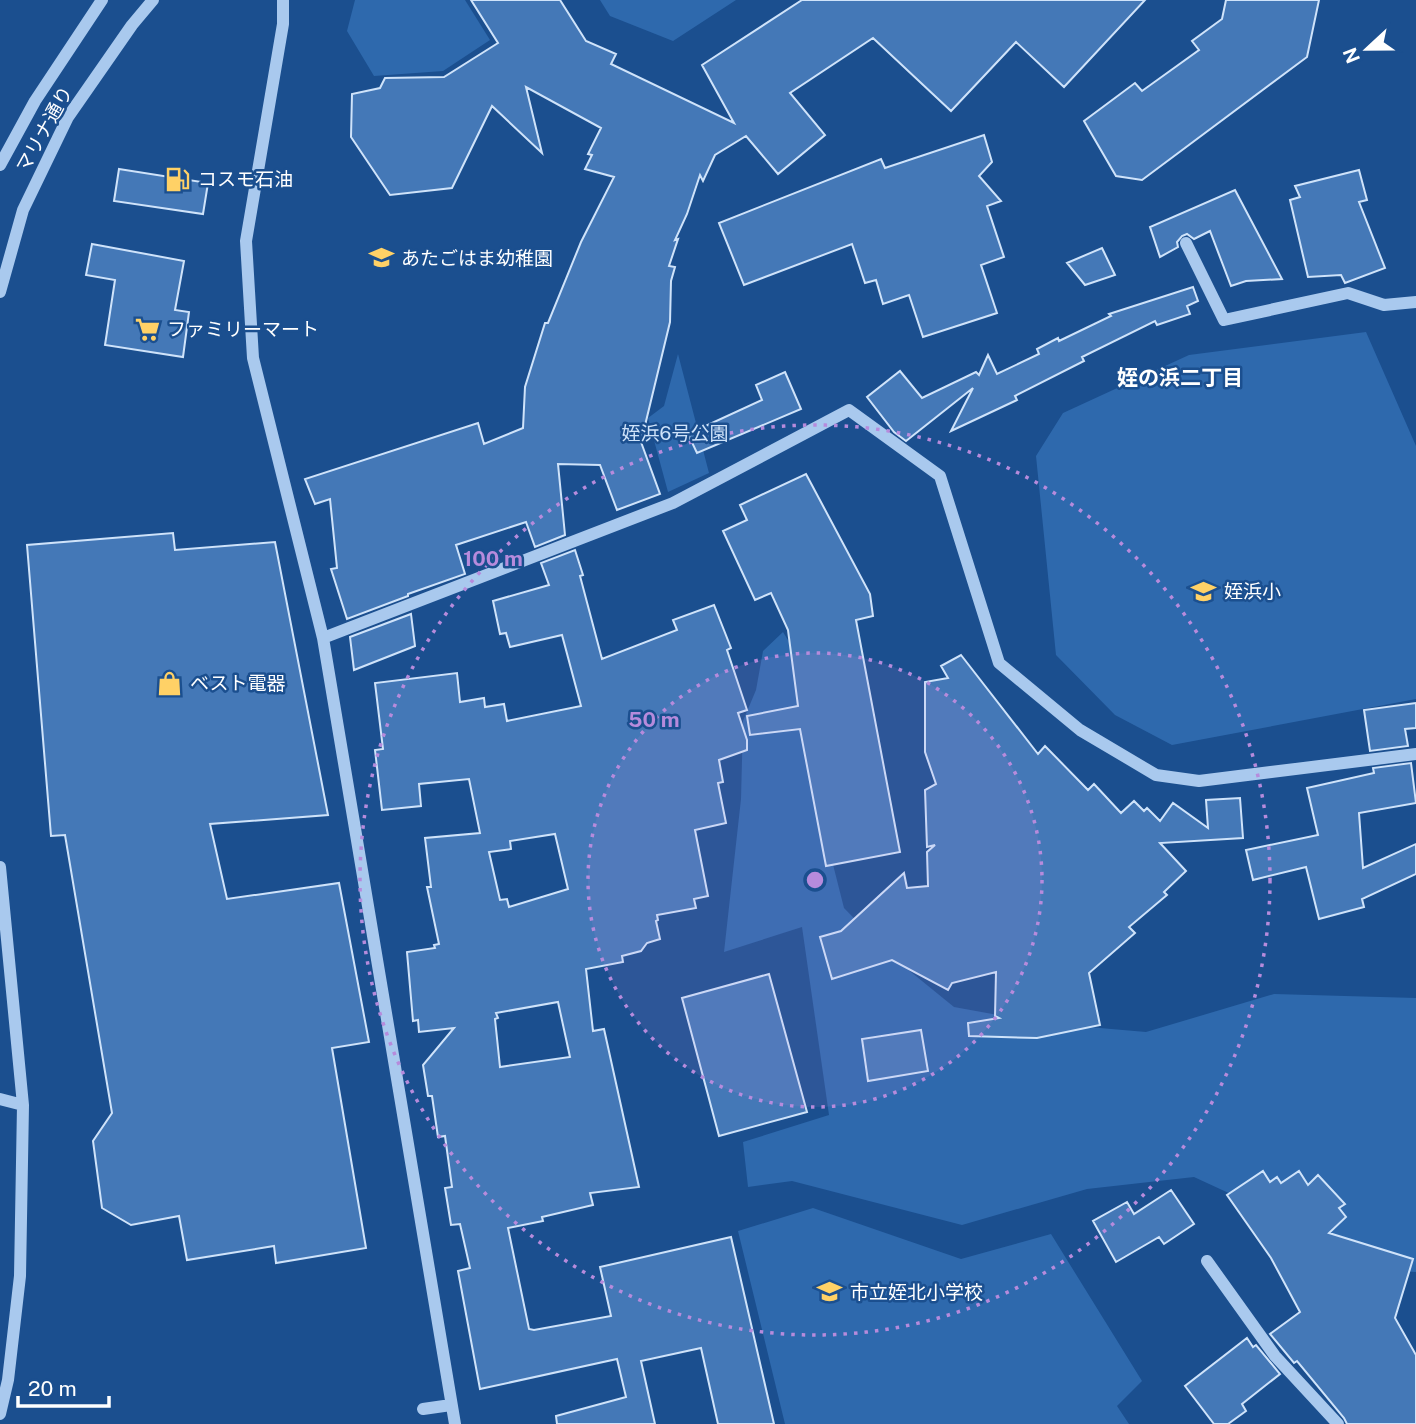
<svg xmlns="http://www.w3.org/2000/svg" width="1416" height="1424" viewBox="0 0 1416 1424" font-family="'Public Sans','Noto Sans JP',sans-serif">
  <rect width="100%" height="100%" fill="#1b4f8f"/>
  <!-- green -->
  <path fill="#2e69ad" d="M 355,0 L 465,0 L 490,40 L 443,71 L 374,76 L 347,31 Z
    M 600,0 L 736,0 L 673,41 L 610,16 Z
    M 1366,332 L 1416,446 L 1416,699 L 1172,745 L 1115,715 L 1056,655 L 1036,456 L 1063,413 L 1189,355 Z
    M 678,354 L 709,473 L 668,492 L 648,418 L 664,406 Z
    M 783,632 L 804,666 L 822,821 L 844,908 L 890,955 L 954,1007 L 1042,1023 L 1146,1032 L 1274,994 L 1416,998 L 1416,1272 L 1398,1271 L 1194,1177 L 1087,1189 L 962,1225 L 792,1181 L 748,1187 L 743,1142 L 829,1115 L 802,927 L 724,952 L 741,799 L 743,721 L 756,690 L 763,651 Z
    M 813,1208 L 961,1259 L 1051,1234 L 1142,1381 L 1117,1406 L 1129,1424 L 785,1424 L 738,1231 Z"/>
  <!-- building -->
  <path fill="#4478b7" stroke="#cfe3fa" stroke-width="2" fill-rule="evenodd" d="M 471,0 L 560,0 L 586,41 L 616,54 L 611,64 L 734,123 L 702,65 L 802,0 L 1145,0 L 1064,87 L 1016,42 L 951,111 L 873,38 L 790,93 L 825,135 L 778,174 L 746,136 L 715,155 L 703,181 L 700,175 L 687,214 L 675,240 L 678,239 L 669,266 L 675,267 L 671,281 L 670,322 L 641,442 L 660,494 L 617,510 L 600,465 L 558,464 L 565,535 L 535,547 L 526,522 L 456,545 L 465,574 L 408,594 L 408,596 L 347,619 L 331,569 L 337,568 L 330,499 L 315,504 L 305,479 L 478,423 L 484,444 L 523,428 L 525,387 L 545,323 L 548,323 L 581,242 L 614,177 L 585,169 L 592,155 L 588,154 L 601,128 L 526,87 L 542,153 L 492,106 L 452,188 L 390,195 L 351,137 L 352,94 L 380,88 L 385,78 L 444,77 L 498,43 Z
    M 1226,0 L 1319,0 L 1307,57 L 1142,180 L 1116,176 L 1084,121 L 1135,83 L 1142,91 L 1199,50 L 1192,41 L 1222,19 Z
    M 984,135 L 992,162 L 979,176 L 1001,201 L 987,206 L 1004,257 L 981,265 L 997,313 L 923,337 L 909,295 L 883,304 L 876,280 L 865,283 L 852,244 L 744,285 L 719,223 L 881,159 L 885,168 Z
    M 119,169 L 208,183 L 203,214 L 114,201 Z
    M 1359,170 L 1367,200 L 1359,202 L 1385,268 L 1345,283 L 1341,275 L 1308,277 L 1290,200 L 1300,197 L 1295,186 Z
    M 1235,190 L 1282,279 L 1246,281 L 1231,286 L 1210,231 L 1194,239 L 1187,234 L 1182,236 L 1177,242 L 1178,247 L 1160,257 L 1150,227 Z
    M 92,244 L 184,261 L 175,310 L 189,312 L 183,357 L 105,345 L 115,280 L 86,275 Z
    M 1102,248 L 1115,275 L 1085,285 L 1067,263 Z
    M 1193,287 L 1198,301 L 1187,306 L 1190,314 L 1157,325 L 1155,321 L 1082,357 L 1084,361 L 1015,396 L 1017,400 L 951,431 L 973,388 L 906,441 L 894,432 L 867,397 L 900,371 L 922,398 L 976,372 L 979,375 L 988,355 L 997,374 L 1039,354 L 1037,349 L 1058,338 L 1059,341 L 1111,316 L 1109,314 Z
    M 785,372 L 801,409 L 697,453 L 688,434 L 762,400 L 756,385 Z
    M 806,474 L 870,594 L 873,616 L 856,620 L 900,852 L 826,866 L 800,729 L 750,735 L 747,716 L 798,706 L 788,630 L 771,593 L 755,600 L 723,531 L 747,520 L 740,505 Z
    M 173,533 L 175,550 L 275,542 L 328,815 L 210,824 L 227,899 L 339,883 L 369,1042 L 332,1048 L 366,1248 L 276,1263 L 274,1246 L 187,1260 L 179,1216 L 131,1225 L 102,1208 L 93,1141 L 112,1113 L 65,835 L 51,836 L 27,545 Z
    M 575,550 L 583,575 L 580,576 L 602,659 L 677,630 L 673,620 L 714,605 L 731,648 L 727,650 L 747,710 L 738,713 L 747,740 L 747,750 L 719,760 L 723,782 L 718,783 L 726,823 L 695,830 L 708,896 L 694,899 L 696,908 L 657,915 L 658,920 L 656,921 L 660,939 L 647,943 L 641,951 L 622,956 L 623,962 L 586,969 L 593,1031 L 604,1029 L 639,1187 L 590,1193 L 593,1205 L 542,1217 L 543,1221 L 508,1228 L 529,1329 L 534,1330 L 611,1316 L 600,1267 L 731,1237 L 774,1424 L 718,1424 L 701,1348 L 641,1361 L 655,1424 L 557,1424 L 556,1416 L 626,1397 L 617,1359 L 480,1389 L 458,1271 L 470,1268 L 460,1224 L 451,1225 L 445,1188 L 452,1187 L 445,1136 L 438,1137 L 432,1096 L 428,1096 L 423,1065 L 454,1028 L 419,1032 L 418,1020 L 413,1021 L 407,952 L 435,948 L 434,945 L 439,944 L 427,887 L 431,887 L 425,838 L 480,833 L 469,779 L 419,784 L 421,806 L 382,810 L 375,750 L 383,749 L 375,683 L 457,673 L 460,702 L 484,698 L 485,707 L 504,704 L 507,721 L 581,706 L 562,635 L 510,647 L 506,633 L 500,634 L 493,601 L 549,585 L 541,563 ZM 555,834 L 568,889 L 509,907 L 507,899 L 500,900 L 489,852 L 511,849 L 510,841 ZM 558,1002 L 570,1057 L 500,1067 L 495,1019 L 498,1018 L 496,1013 Z
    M 411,614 L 415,646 L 354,670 L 350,637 Z
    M 961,655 L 1038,754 L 1045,746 L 1088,790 L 1094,784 L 1121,813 L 1134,801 L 1144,811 L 1147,808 L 1160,821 L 1173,803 L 1208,828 L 1206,800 L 1240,798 L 1243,838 L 1160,843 L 1186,871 L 1164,892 L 1167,895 L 1129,927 L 1135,933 L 1089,973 L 1100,1025 L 1037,1038 L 969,1036 L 968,1023 L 999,1018 L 995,1016 L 996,972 L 952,983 L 948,990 L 892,960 L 832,979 L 820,937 L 841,931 L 904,873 L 907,888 L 928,886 L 927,852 L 935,845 L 927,847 L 925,790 L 936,784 L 925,752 L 925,682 L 948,678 L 941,666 Z
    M 1416,703 L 1416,728 L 1405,729 L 1408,746 L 1370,751 L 1364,710 Z
    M 1411,763 L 1416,803 L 1359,813 L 1363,868 L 1416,844 L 1416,874 L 1362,899 L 1364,907 L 1319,919 L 1306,867 L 1253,880 L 1246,850 L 1318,835 L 1307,788 L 1374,773 L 1373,768 Z
    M 769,974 L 807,1112 L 719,1136 L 682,998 Z
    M 921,1030 L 928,1071 L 868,1081 L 862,1039 Z
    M 1263,1171 L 1270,1182 L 1277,1177 L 1281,1183 L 1299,1171 L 1308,1185 L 1318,1175 L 1345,1204 L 1339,1208 L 1346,1217 L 1329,1233 L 1413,1259 L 1395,1318 L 1416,1355 L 1416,1424 L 1347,1424 L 1344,1418 L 1297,1361 L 1294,1363 L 1270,1334 L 1300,1312 L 1271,1258 L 1227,1195 Z
    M 1171,1190 L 1194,1224 L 1164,1244 L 1159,1237 L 1116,1262 L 1093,1221 L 1127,1202 L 1134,1214 Z
    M 1247,1338 L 1253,1347 L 1256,1345 L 1280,1374 L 1242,1404 L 1246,1411 L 1228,1424 L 1214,1424 L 1185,1386 Z"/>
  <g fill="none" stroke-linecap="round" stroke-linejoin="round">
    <!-- minor -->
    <path stroke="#a9c9ee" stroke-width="12" d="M 283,0 L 283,24 L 246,241 L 253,358 L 323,638 L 455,1424
      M 0,165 L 35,101 L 102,0
      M 1186,243 L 1224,320 L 1348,293 L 1384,305 L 1416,302
      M 0,292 L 23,210 L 68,117 L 132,25 L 153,0
      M 323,638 L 673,503 L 849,410 L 940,476 L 999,663 L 1080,730 L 1156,775 L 1199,781 L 1416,754
      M 0,867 L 23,1105 L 20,1276 L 8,1380 L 0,1414
      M 0,1099 L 23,1105
      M 1207,1261 L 1275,1356 L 1338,1424
      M 423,1409 L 451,1405"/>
  </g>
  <!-- distance rings -->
  <circle cx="815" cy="880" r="227" fill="#b68bdc" fill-opacity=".12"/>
  <g fill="none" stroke="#b68bdc" stroke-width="3.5" stroke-dasharray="3.5 7">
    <circle cx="815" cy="880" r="227"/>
    <circle cx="815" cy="880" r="455"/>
  </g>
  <!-- icons -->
  <defs>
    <symbol id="fuel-bare" viewBox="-9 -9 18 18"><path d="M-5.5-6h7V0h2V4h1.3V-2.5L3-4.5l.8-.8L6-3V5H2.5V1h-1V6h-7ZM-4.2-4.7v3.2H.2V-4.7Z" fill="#ffd166" stroke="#1b4f8f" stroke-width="2.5" paint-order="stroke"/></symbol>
    <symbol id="school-bare" viewBox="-9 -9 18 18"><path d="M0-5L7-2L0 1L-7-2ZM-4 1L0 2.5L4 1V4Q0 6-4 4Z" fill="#ffd166" stroke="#1b4f8f" stroke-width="2.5" paint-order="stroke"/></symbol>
    <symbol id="supermarket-bare" viewBox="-9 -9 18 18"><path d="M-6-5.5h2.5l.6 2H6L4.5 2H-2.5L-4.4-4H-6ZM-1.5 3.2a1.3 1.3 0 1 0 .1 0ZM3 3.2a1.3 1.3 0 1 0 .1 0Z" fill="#ffd166" stroke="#1b4f8f" stroke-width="2.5" paint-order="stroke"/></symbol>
    <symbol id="shop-bare" viewBox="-9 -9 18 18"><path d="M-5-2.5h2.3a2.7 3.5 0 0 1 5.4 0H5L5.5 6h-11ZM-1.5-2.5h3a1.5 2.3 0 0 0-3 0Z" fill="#ffd166" stroke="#1b4f8f" stroke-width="2.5" paint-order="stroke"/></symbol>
  </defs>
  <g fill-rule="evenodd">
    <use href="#fuel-bare" x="160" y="162" width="35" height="35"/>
    <use href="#school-bare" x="364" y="240" width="35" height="35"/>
    <use href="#supermarket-bare" x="130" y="312" width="35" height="35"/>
    <use href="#school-bare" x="1186" y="574" width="35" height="35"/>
    <use href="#shop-bare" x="152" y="666" width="35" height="35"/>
    <use href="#school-bare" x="812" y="1274" width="35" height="35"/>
  </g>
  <g text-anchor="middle" stroke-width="5" stroke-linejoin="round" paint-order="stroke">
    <!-- street labels -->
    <g font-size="19" fill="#fff" stroke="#1b4f8f">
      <text transform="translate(44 129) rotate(-61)" y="7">マリナ通り</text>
    </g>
    <!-- poi labels -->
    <g font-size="19" fill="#fff" stroke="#1b4f8f" text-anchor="start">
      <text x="198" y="186">コスモ石油</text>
      <text x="401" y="265">あたごはま幼稚園</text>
      <text x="167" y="336">ファミリーマート</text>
      <text x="1224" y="598">姪浜小</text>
      <text x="190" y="690">ベスト電器</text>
      <text x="850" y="1299">市立姪北小学校</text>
    </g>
    <!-- park labels -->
    <g font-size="19" fill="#cfe3fa" stroke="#1b4f8f">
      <text x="675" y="440">姪浜6号公園</text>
    </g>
    <!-- neighbourhood labels -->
    <g font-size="21" font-weight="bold" fill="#fff" stroke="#1b4f8f">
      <text x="1180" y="385">姪の浜二丁目</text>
    </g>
  </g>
  <circle cx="815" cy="880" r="10" fill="#b68bdc" stroke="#1b4f8f" stroke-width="3.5"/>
  <g font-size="21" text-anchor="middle" font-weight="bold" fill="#b68bdc" stroke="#1b4f8f" stroke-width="5" stroke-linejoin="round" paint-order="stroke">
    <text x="493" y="566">100 m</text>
    <text x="654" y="727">50 m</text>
  </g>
  <!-- north arrow -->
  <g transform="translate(1367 49) rotate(248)" stroke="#1b4f8f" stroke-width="5" paint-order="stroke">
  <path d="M0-5L12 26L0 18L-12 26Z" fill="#ffffff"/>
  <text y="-10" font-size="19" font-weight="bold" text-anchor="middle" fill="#ffffff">N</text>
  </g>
  <!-- scale -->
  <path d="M18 1396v10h91v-10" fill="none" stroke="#ffffff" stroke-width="3.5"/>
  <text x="28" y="1396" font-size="21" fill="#ffffff" stroke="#1b4f8f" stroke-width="5" paint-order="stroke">20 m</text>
</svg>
